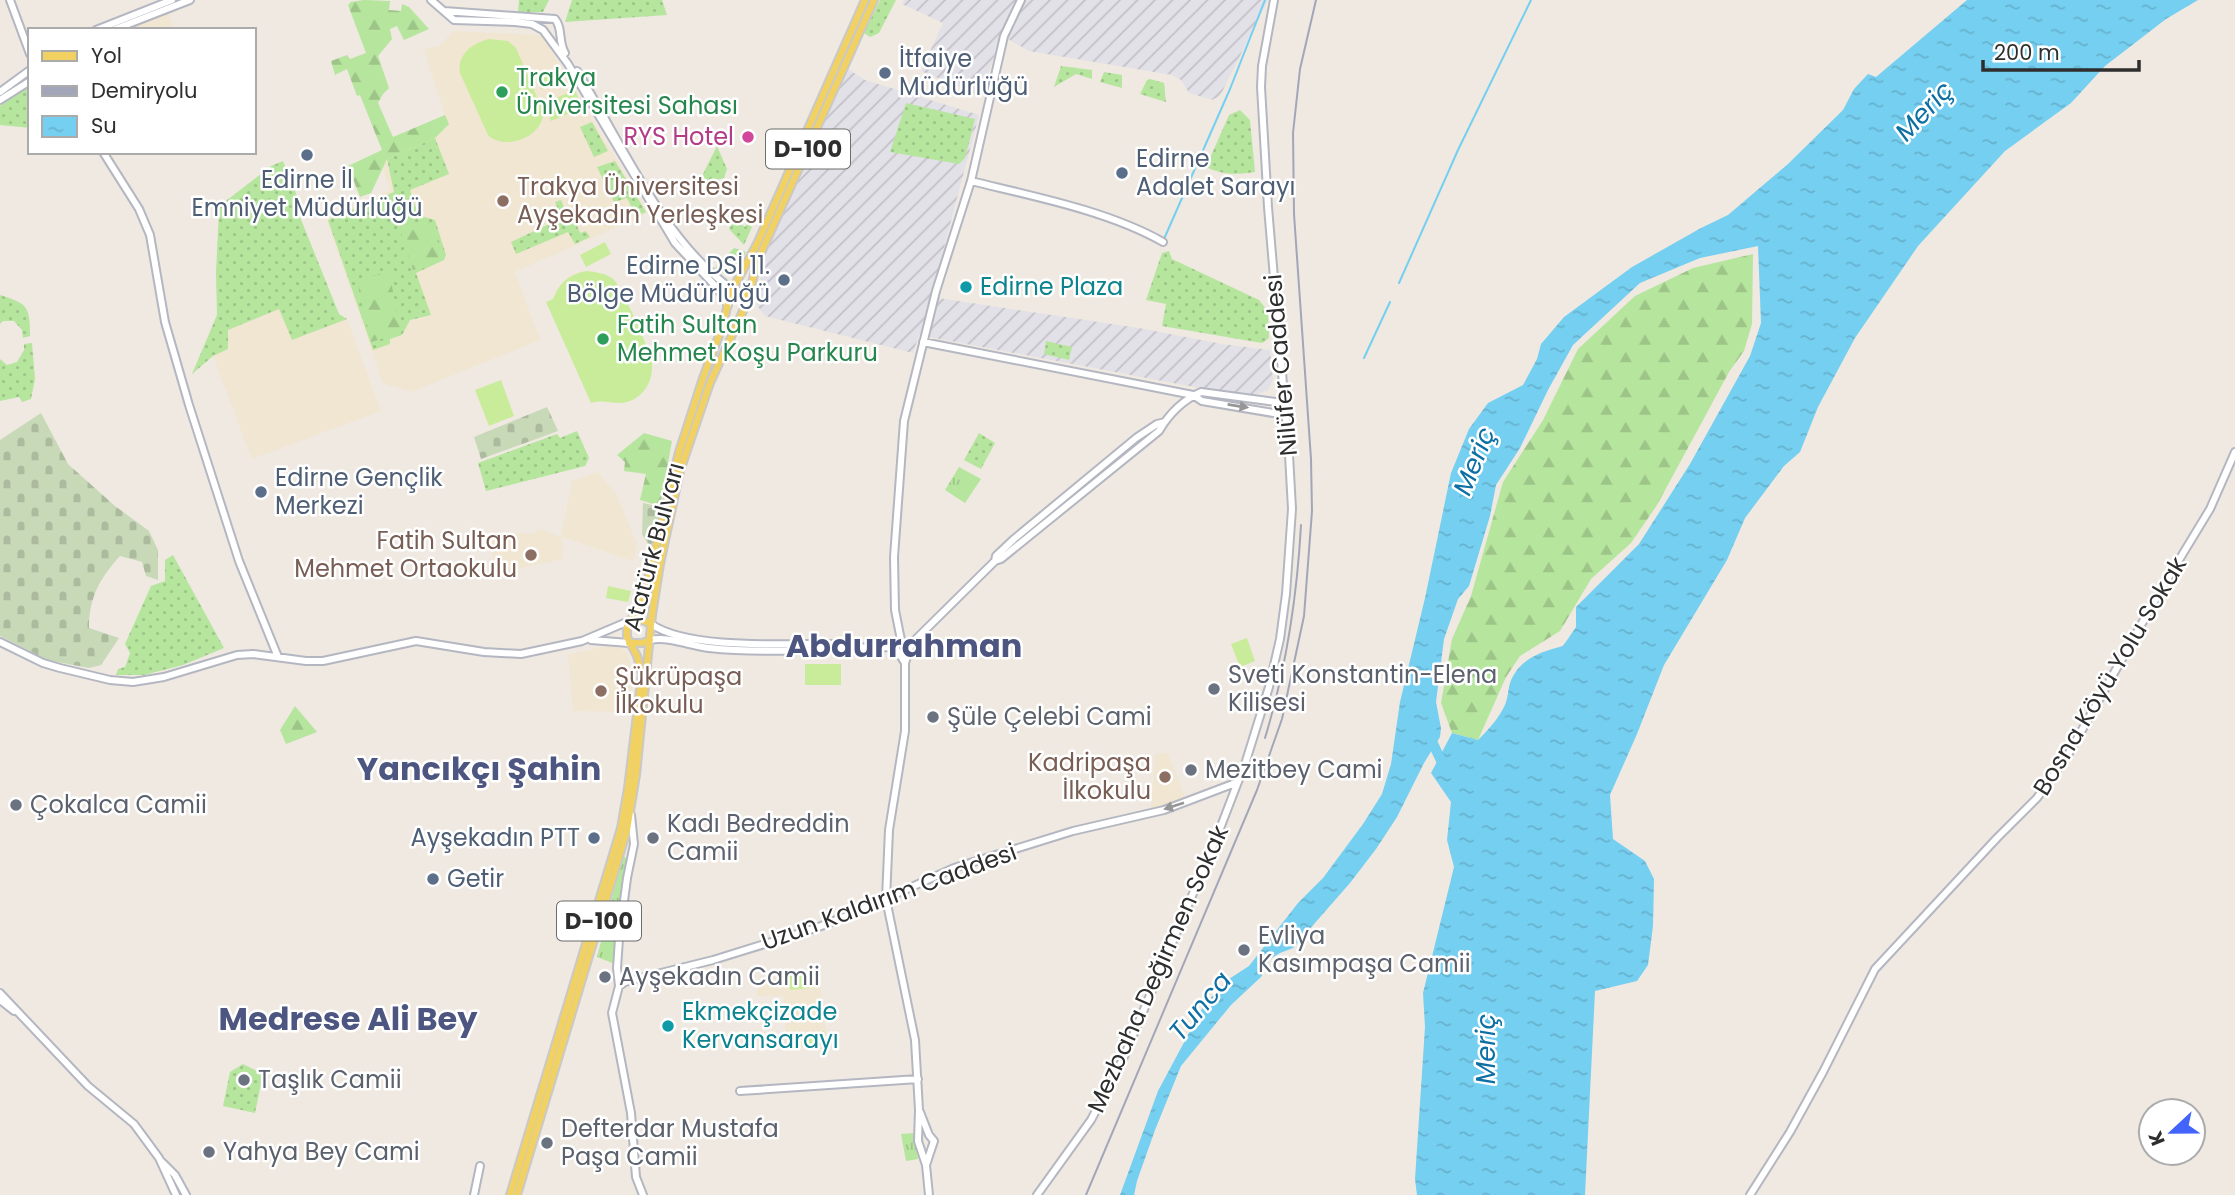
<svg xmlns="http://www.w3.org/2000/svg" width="2235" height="1195" viewBox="0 0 2235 1195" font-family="Poppins,sans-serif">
  <defs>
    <pattern id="industrial-furrows" width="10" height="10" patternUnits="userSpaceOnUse" patternTransform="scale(1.75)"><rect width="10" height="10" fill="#e3e1e8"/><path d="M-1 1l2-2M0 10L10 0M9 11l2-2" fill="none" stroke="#c3c1c7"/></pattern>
    <pattern id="grass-dots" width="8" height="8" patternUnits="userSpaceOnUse" patternTransform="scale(1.75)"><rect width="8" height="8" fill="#b6e59e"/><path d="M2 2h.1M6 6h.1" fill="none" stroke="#9dc588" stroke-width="1.8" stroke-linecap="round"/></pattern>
    <pattern id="forest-firs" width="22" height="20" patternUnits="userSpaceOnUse" patternTransform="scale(1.75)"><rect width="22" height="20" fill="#b6e59e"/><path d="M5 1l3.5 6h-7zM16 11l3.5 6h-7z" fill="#9dc588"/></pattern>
    <pattern id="cemetery-stones" width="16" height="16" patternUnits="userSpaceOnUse" patternTransform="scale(1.75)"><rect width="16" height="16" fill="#c8d9b8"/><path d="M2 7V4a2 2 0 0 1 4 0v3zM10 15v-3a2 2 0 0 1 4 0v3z" fill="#acbb9e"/></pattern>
    <pattern id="park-tufts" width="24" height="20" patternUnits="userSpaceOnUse" patternTransform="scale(1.75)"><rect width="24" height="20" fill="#b6e59e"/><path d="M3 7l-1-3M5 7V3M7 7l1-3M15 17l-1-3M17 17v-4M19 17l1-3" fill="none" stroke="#9dc588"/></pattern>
    <pattern id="water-ripples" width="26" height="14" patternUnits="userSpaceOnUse" patternTransform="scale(1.75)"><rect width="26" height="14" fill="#75cff0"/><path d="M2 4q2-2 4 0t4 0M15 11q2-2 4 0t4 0" fill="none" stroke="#66b2ce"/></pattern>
  </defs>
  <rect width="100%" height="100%" fill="#efe9e1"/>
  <!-- industrial -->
  <path fill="url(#industrial-furrows)" d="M 904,0 L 1268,0 L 1220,96 L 1212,100 L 1189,93 L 1181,80 L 1172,75 L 1029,51 L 1001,35 L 982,94 L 979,95 L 921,71 L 943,23 L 902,4 Z
    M 848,69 L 865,80 L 979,115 L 931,297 L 1139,328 L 1222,344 L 1270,350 L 1273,380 L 1268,390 L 1253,396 L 1194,387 L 919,335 L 913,353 L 765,316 L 756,304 L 763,259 Z"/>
  <!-- education -->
  <path fill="#f0e6d1" d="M 168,13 L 175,30 L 124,30 Z
    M 453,31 L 542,35 L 648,213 L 515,272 L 540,340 L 411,392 L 383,383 L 326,218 L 390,190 L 377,153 L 445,115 L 424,49 L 440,46 Z
    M 279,308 L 292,340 L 347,319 L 381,411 L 252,459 L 213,356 L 228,349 L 227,330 Z
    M 598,472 L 616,494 L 637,544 L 633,561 L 562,537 L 562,559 L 495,574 L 490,532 L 533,534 L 539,529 L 561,537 L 572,481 Z
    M 606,646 L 621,648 L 628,655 L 632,670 L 630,712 L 573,711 L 568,655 Z
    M 1168,753 L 1186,800 L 1151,810 L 1155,754 Z
    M 818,968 L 828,1046 L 787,1048 L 783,996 L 757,996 L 757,981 Z"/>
  <!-- grass -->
  <path fill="url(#grass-dots)" d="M 519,0 L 549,0 L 543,12 L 518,12 Z
    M 572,0 L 662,0 L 667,15 L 565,22 Z
    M 880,0 L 896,0 L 879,33 L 870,37 L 864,33 Z
    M 1061,66 L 1092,70 L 1092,79 L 1076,74 L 1054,87 Z
    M 1104,72 L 1122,75 L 1122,88 L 1100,82 Z
    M 1150,79 L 1164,83 L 1166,102 L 1140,94 L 1147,80 Z
    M 30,85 L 30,128 L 0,125 L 0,106 Z
    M 906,103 L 975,119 L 965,158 L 959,164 L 890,152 Z
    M 1240,110 L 1250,120 L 1255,172 C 1236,175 1223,175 1206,167 L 1229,115 Z
    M 592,122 L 608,151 L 594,157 L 580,127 Z
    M 435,138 L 449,174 L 410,190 L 418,215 L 435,220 L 446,255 L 444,260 L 416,273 L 431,315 L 410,320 L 402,335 L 390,339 L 390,344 L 373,350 L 328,220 L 394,192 L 387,159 Z
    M 717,146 L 727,169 L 724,178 L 698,184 Z
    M 283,161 L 301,206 L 298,212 L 339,314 L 347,319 L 292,340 L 279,309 L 228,330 L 228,349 L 213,356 L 192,374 L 217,315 L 216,273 L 219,210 L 222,204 L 271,166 Z
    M 615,161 L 646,212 L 636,216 L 627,198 L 614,202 L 597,167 Z
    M 561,200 L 569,219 L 574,218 L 580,233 L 586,231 L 590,237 L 575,244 L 568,232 L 516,254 L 511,242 L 562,218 L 555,202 Z
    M 734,219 L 745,227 L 747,224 L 752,227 L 744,245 L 729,229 Z
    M 734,248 L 746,252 L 733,275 L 721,273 L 715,268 Z
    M 1169,251 L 1172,259 L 1259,300 L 1268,311 L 1269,338 L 1262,343 L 1162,326 L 1166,304 L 1146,300 L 1162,253 Z
    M 0,295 C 28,304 30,306 30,336 L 23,338 L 22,330 L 14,321 L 3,321 L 0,324 Z
    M 1046,341 L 1072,347 L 1069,360 L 1044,354 Z
    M 32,343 L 35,379 L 31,399 L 22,402 L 19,397 L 0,401 L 0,359 L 7,365 L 17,362 L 24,350 L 24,344 Z
    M 577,431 L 589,458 L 585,466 L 486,491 L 478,463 L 557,434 L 560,438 Z
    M 979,433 L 995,443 L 981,469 L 964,460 Z
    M 173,555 L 224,648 L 183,665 L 144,675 L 116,675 L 118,669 L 125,667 L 130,653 L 125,644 L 151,586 L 165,581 L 165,560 Z
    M 243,1064 L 263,1074 L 255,1113 L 223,1106 L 230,1072 Z"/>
  <!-- forest -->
  <path fill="url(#forest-firs)" d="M 364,0 L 390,1 L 389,10 L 401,11 L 402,4 L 409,7 L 429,29 L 404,40 L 397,26 L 390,29 L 392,39 L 378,56 L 389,88 L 383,94 L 378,103 L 393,137 L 445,115 L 449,124 L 435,138 L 387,159 L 371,193 L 360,197 L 348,166 L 382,150 L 360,95 L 357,96 L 347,69 L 335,75 L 331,61 L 347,55 L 350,59 L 366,53 L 348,5 L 351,2 Z
    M 432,221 L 443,260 L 413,270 L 399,226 L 413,222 L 415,227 Z
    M 1753,254 L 1752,324 L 1744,351 L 1729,372 L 1657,505 L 1631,543 L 1591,579 L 1560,631 L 1520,656 L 1506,677 L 1478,740 L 1452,733 L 1441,703 L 1452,639 L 1471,596 L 1503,482 L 1543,420 L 1578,349 L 1635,296 L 1693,268 Z
    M 389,271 L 401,333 L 371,342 L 357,281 Z
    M 644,433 L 672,441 L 660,506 L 640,500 L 646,474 L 624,471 L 625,462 L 617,455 Z
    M 295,706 L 317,732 L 286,744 L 280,730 Z"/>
  <!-- cemetery -->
  <path fill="url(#cemetery-stones)" d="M 547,407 L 558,431 L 481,459 L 474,437 Z
    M 41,413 L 68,464 L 115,506 L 149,531 L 158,550 L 158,580 L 146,576 L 142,562 L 120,556 C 100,578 89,597 89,628 L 119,638 L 101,665 L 89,668 L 47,660 L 0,636 L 0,440 Z
    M 643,503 L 660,507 L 652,550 L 642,534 Z"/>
  <!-- park -->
  <path fill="url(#park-tufts)" d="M 959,467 L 981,479 L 965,503 L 945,490 Z
    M 623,855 L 628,860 L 615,964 L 597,957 Z
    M 914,1133 L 918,1159 L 906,1161 L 901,1134 Z"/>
  <!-- pitch -->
  <path fill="#c9ec9a" d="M 489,39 L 508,41 L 516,48 L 543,111 C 545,136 506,152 488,135 L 460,73 C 457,54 473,43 489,39 Z
    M 558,69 L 563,80 L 541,89 L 537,77 Z
    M 575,90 L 582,108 L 551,121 L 544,103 Z
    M 605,242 L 611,254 L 586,267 L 580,255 Z
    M 587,271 C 596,272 605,273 613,279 C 622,287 650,350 652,363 C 653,374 649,386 642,393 C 622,412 609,397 591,403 L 546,302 L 553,299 C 560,282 569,274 587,271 Z
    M 501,380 L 514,416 L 489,426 L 475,390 Z
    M 608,586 L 631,591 L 628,602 L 606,598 Z
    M 1247,638 L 1255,661 L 1240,667 L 1231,644 Z
    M 805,664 L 841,664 L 841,685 L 805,685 Z
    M 816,971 L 818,987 L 790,990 L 788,975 Z
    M 824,1031 L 825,1044 L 802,1046 L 801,1034 Z"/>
  <!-- water -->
  <path fill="url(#water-ripples)" d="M 1967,0 L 2198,0 L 2166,19 L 2105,66 L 2071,103 L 2005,151 L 1918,246 L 1855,338 L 1818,407 L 1800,452 L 1784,466 L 1745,518 L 1727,560 L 1664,665 L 1637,734 L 1610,795 L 1613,839 L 1645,861 L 1654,879 L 1653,926 L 1648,965 L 1637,981 L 1595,991 L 1585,1195 L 1417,1195 L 1415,1179 L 1425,1027 L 1423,993 L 1454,867 L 1447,840 L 1451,802 L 1431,773 L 1452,733 L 1478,740 C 1488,730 1499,718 1505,705 C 1508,698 1508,690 1510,683 C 1519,659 1540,652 1563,646 L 1576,627 L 1576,607 L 1639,544 L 1690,464 L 1750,356 L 1761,323 L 1758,246 L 1700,258 L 1640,283 L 1573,345 L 1548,390 L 1520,448 L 1496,485 L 1490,516 L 1469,586 L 1458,599 L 1444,639 L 1436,702 L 1441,728 L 1440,737 L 1424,763 L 1397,817 L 1376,849 L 1350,883 L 1293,948 L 1280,953 L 1270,959 L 1261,977 L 1231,1005 L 1181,1066 L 1155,1130 L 1137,1181 L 1134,1195 L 1120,1195 L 1158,1091 L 1204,1005 L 1229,979 L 1249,966 L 1298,903 L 1323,878 L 1363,824 L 1382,794 L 1391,764 L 1400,702 L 1425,598 L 1451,473 L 1469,429 L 1488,403 L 1523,385 L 1537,359 L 1541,344 L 1564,317 L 1632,267 L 1701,228 L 1728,215 L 1788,164 L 1843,110 L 1854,89 L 1868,74 L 1876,77 Z"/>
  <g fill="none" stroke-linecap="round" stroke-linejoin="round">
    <!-- stream -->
    <path stroke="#75cff0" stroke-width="2" d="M 1164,239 L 1230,89 L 1265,0
      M 1399,283 L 1458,150 L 1531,0
      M 1364,358 L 1390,302"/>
    <!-- river -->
    <path stroke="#75cff0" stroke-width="10" d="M 1429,735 L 1445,769"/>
    <defs>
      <path id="secondary" d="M 10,0 L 30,54
        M 431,0 L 454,20 L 515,22 L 532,24 L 543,30 L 568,64 L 675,243 L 718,289 L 728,305
        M 444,11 L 555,19 C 563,28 558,42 565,53
        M 96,30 L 172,0
        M 113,30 L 190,0
        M 577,71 C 622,143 663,241 733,290
        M 0,92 L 30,70
        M 0,100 L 30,81
        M 103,152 L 139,209 L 150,235 L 165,322 L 189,405 L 239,561 L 278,657
        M 971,181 C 1032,196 1109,211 1163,242
        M 923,342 L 1193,395 L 1202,401 L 1285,415
        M 995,561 L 1001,559 L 1159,431 C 1169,414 1183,400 1201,392 L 1283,403
        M 651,624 C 690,651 794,643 842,644 C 848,644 852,646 858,647 C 869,649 883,647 895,647
        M 591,640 L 629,643
        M 650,640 C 669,636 690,646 709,648 C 756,653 803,650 851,649 L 857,647
        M 0,642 L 43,663 L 60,668 L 110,680 L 133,682 L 164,677 L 237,655 L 253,654 L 306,661 L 323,661 L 416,641 L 484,652 L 521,654 L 582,641 L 629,621
        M 911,644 L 995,561 L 996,556 L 1014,539 L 1136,438 L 1157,424 L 1165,422
        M 895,647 L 896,643 L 901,640 L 895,610 L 894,557 L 904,421 L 936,291 L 971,181 L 1004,36 L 1021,0
        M 895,647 L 905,663 L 905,731 L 889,830 L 886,899 L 915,1040 L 919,1110 L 918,1141 L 926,1165 L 929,1195
        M 905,663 L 911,644
        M 631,815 L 634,844 L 627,878 L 619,939 L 617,968 L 619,986 L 612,1013 L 631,1113 L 636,1177 L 643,1195
        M 619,986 L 625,982 L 713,960 L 816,928 L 849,915 L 954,868 L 1073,831 L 1164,810 L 1238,782
        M 0,993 L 88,1086 L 134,1124 L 159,1158 L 176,1195
        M 0,1000 L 14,1011
        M 740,1091 L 918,1079
        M 920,1112 L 929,1135 L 934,1141 L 926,1165
        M 162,1162 L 175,1175 L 186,1195
        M 474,1195 L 480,1166
        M 1037,1195 L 1091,1120 L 1123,1059 L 1216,839 L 1246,761 L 1269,687 L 1280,639 L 1286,594 L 1292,509 L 1289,455 L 1268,207 L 1261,87 L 1262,66 L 1274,0
        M 1750,1195 L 1790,1132 L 1823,1072 L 1875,969 L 1997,838 L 2037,798 L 2069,753 L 2159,593 L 2210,509 L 2235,452"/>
      <path id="primary" d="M 733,290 L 744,293 L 748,300
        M 630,620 L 639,619 L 651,624
        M 629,643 L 642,643 L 650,640
        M 510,1195 L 621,828 L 628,788 L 642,674 L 637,656 L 627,637 L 627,625 L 638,609 L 646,586 L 679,452 L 703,378 L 723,325 L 730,294 L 757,244 L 865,0
        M 517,1195 L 627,830 L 636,775 L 652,615 L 660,564 L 680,471 L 710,383 L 748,300 L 757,262 L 874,0"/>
    </defs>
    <!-- secondary casing -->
    <use href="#secondary" stroke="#b4b7c1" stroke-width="10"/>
    <!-- primary casing -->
    <use href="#primary" stroke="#c9c9c9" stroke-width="10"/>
    <!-- secondary -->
    <use href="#secondary" stroke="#fff" stroke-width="6"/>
    <!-- primary -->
    <use href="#primary" stroke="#f2d163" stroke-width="6"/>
    <!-- rail -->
    <path stroke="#a3a6b8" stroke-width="2" d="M 1265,738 C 1286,669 1297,597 1301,525
      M 1086,1195 L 1257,790 L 1282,719 L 1304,616 L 1312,511 L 1311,459 L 1294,214 L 1293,133 L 1300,69 L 1316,0"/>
  </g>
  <!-- one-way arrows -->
  <defs><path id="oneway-solid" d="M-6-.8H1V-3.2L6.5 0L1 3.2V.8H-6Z" transform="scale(1.75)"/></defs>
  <g fill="#969696">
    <use href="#oneway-solid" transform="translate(1238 406) rotate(9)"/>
    <use href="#oneway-solid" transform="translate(1174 806) rotate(162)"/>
  </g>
  <!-- markers -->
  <g fill="#5c6f8a" stroke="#fff" stroke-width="2.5">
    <circle cx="885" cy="73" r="7"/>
    <circle cx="307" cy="155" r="7"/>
    <circle cx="1122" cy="173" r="7"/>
    <circle cx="784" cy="280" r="7"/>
    <circle cx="261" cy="492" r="7"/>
    <circle cx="594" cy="838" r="7"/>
    <circle cx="433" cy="879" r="7"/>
  </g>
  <g fill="#2e9e5b" stroke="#fff" stroke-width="2.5">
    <circle cx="502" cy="92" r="7"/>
    <circle cx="603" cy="339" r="7"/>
  </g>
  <circle fill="#d1479c" stroke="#fff" stroke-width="2.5" cx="748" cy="137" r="7"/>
  <g fill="#8d6e63" stroke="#fff" stroke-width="2.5">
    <circle cx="503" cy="201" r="7"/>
    <circle cx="531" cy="555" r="7"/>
    <circle cx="601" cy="691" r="7"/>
    <circle cx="1165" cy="777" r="7"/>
  </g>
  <g fill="#0f9aa8" stroke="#fff" stroke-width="2.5">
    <circle cx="966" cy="287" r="7"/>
    <circle cx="668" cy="1026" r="7"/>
  </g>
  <g fill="#6b7280" stroke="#fff" stroke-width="2.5">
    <circle cx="1214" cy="689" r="7"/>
    <circle cx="933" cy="717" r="7"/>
    <circle cx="1191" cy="770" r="7"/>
    <circle cx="16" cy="805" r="7"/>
    <circle cx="653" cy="838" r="7"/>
    <circle cx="1244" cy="950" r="7"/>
    <circle cx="605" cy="977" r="7"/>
    <circle cx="244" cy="1080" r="7"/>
    <circle cx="547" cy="1143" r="7"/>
    <circle cx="209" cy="1152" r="7"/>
  </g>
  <g text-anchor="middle" stroke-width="5" stroke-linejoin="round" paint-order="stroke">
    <!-- shield labels -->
    <g fill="#fff" stroke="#6d6d6d" stroke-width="2">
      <rect x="766" y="129.5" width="84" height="39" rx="5"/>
      <rect x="557" y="901.5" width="84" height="39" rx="5"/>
    </g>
    <g font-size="23" font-weight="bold" fill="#2e2e2e">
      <text x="808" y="157">D-100</text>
      <text x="599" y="929">D-100</text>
    </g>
    <!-- service labels -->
    <g font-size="24" fill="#4e5e75" stroke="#fff" text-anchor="start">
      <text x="899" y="67">İtfaiye<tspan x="899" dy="28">Müdürlüğü</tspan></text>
      <text x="1136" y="167">Edirne<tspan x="1136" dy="28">Adalet Sarayı</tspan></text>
      <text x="307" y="188" text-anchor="middle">Edirne İl<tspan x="307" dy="28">Emniyet Müdürlüğü</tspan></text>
      <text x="770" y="274" text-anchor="end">Edirne DSİ 11.<tspan x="770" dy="28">Bölge Müdürlüğü</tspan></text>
      <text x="275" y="486">Edirne Gençlik<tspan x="275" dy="28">Merkezi</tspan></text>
      <text x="580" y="846" text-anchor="end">Ayşekadın PTT</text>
      <text x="447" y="887">Getir</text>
    </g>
    <!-- leisure labels -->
    <g font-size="24" fill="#27864d" stroke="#fff" text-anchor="start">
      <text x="516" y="86">Trakya<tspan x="516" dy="28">Üniversitesi Sahası</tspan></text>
      <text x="617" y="333">Fatih Sultan<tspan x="617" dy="28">Mehmet Koşu Parkuru</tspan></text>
    </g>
    <!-- hotel labels -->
    <g font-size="24" fill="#b23c85" stroke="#fff" text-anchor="end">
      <text x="734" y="145">RYS Hotel</text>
    </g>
    <!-- education labels -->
    <g font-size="24" fill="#785e54" stroke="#fff" text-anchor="start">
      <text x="517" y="195">Trakya Üniversitesi<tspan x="517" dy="28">Ayşekadın Yerleşkesi</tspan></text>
      <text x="517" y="549" text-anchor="end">Fatih Sultan<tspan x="517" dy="28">Mehmet Ortaokulu</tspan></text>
      <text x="615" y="685">Şükrüpaşa<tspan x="615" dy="28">İlkokulu</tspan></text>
      <text x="1151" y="771" text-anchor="end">Kadripaşa<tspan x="1151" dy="28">İlkokulu</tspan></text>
    </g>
    <!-- culture labels -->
    <g font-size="24" fill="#0d838f" stroke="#fff" text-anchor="start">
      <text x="980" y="295">Edirne Plaza</text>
      <text x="682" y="1020">Ekmekçizade<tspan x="682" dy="28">Kervansarayı</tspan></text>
    </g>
    <!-- street labels -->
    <g font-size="24" fill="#2e2e2e" stroke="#fff">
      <text transform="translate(1281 365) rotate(-95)" y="8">Nilüfer Caddesi</text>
      <text transform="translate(654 547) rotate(-75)" y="8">Atatürk Bulvarı</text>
      <text transform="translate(2110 676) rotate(-59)" y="8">Bosna Köyü Yolu Sokak</text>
      <text transform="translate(889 897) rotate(-20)" y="8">Uzun Kaldırım Caddesi</text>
      <text transform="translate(1158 969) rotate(-66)" y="8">Mezbaha Değirmen Sokak</text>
    </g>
    <!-- worship labels -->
    <g font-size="24" fill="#5b616d" stroke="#fff" text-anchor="start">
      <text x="1228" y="683">Sveti Konstantin-Elena<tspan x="1228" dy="28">Kilisesi</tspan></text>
      <text x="947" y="725">Şüle Çelebi Cami</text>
      <text x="1205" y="778">Mezitbey Cami</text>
      <text x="30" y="813">Çokalca Camii</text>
      <text x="667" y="832">Kadı Bedreddin<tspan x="667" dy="28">Camii</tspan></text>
      <text x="1258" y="944">Evliya<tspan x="1258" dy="28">Kasımpaşa Camii</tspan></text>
      <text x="619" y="985">Ayşekadın Camii</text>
      <text x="258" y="1088">Taşlık Camii</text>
      <text x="561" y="1137">Defterdar Mustafa<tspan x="561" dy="28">Paşa Camii</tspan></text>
      <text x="223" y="1160">Yahya Bey Cami</text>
    </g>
    <!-- water labels -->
    <g font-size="26" font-style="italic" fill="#0d6fa3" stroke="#fff">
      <text transform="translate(1924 111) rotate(-47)" y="9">Meriç</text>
      <text transform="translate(1474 461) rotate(-68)" y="9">Meriç</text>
      <text transform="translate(1200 1006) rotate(-50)" y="9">Tunca</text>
      <text transform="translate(1486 1049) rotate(-90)" y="9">Meriç</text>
    </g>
    <!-- district labels -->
    <g font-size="32" font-weight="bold" fill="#4d5680" stroke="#fff">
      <text x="904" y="657">Abdurrahman</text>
      <text x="479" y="780">Yancıkçı Şahin</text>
      <text x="348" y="1030">Medrese Ali Bey</text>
    </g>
  </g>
  <!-- legend -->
  <rect x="28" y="28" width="228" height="126" fill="#ffffff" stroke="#ababab" stroke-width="2"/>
  <rect x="42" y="51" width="35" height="10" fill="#f2d163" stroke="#ababab" stroke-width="2"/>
  <text x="91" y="63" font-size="21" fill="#2e2e2e">Yol</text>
  <rect x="42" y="86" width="35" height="10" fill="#a3a6b8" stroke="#ababab" stroke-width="2"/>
  <text x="91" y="98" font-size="21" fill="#2e2e2e">Demiryolu</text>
  <rect x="42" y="116" width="35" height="21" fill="url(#water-ripples)" stroke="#ababab" stroke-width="2"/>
  <text x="91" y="133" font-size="21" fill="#2e2e2e">Su</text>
  <!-- north arrow -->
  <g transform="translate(2172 1132) rotate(248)"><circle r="33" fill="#ffffff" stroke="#ababab" stroke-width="2"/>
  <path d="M0-5L12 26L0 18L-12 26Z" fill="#4264fb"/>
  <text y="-10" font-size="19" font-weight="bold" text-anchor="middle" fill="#2e2e2e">K</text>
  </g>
  <!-- scale -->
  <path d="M1983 60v10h156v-10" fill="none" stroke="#2e2e2e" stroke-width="3.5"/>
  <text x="1994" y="60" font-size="21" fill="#2e2e2e" stroke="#ffffff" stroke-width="5" paint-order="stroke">200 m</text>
</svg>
